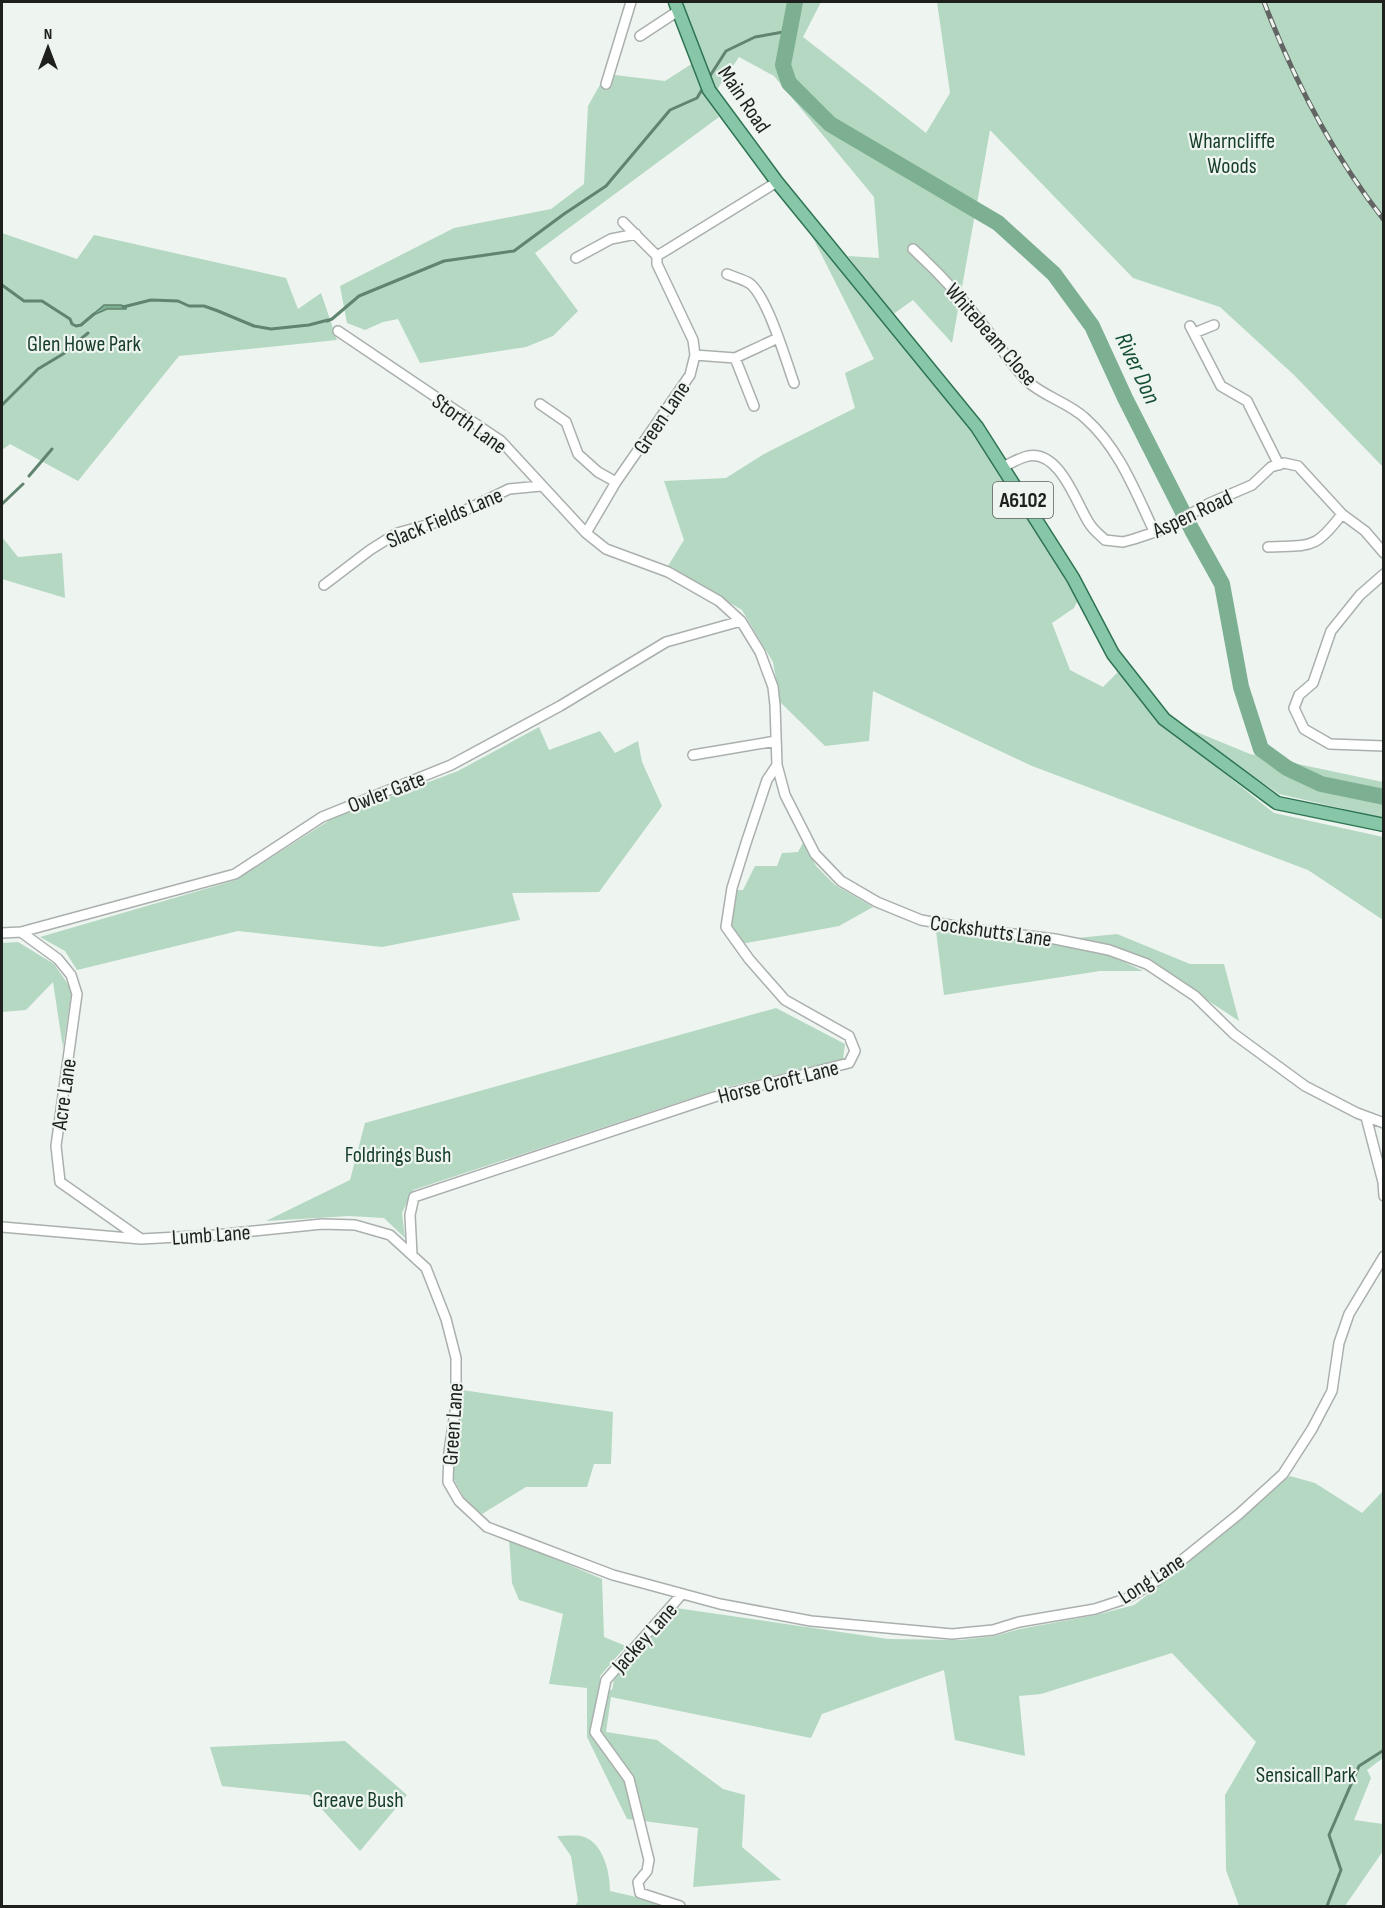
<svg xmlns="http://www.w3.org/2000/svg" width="1385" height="1908" viewBox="0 0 1385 1908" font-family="'Sofia Sans Condensed',sans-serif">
  <rect width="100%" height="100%" fill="#eef4f0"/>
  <!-- green -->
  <path fill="#b4d8c2" d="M 680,2 L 821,2 L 803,37 L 926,133 L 950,93 L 937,2 L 1383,2 L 1383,467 L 1294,375 L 1220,307 L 1133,278 L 990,130 L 952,343 L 913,300 L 892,315 L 848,256 L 879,258 L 874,197 L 774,76 L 739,57 L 716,91 Z
    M 693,63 L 706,98 L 719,117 L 535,253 L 578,311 L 553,336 L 526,347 L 420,363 L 398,319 L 383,322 L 365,330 L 347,323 L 340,286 L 454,228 L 551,209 L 584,184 L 588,106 L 606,74 L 665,81 Z
    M 808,228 L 972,432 L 1080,596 L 1074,608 L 1052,623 L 1070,670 L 1103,687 L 1120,670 L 1163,724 L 1274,813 L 1383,837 L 1383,920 L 1308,870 L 1032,766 L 873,691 L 869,741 L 825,746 L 780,702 L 773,662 L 742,610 L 668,566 L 684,540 L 664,481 L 726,478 L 764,454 L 855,408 L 845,373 L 874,359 Z
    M 2,233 L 77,259 L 94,235 L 286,278 L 298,309 L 321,293 L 337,340 L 179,356 L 78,481 L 10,444 L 2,450 Z
    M 2,537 L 18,557 L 62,553 L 65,598 L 2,579 Z
    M 1177,724 L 1250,754 L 1383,782 L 1383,818 L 1279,794 Z
    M 539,727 L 549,750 L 600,731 L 615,753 L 638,741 L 642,762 L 662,806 L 599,892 L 512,893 L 520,920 L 382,947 L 238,931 L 77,970 L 65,951 L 40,937 L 236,880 L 333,818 L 458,771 Z
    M 804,841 L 816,866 L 835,885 L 873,907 L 839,926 L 741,944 L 730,926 L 737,890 L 743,890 L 755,866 L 777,866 L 782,853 L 798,852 Z
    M 957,929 L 1050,941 L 1109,955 L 1143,971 L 1100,971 L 944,995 L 936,931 Z
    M 1117,934 L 1190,964 L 1224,964 L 1239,1021 L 1148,961 L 1077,938 Z
    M 18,942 L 54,964 L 72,990 L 63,1048 L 53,982 L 26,1010 L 2,1012 L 2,943 Z
    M 776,1008 L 845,1044 L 843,1059 L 719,1089 L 413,1190 L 402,1213 L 405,1238 L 384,1218 L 349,1216 L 266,1221 L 350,1180 L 365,1123 Z
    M 462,1390 L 613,1412 L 611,1464 L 594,1464 L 587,1487 L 526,1487 L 482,1514 L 466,1501 L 453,1478 Z
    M 1290,1476 L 1315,1483 L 1362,1513 L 1383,1491 L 1383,1758 L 1367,1770 L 1371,1778 L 1354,1820 L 1383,1824 L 1383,1851 L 1345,1906 L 1239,1906 L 1226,1870 L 1225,1795 L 1256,1742 L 1172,1653 L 1041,1694 L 1019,1696 L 1025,1756 L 955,1740 L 944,1670 L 822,1714 L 811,1738 L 611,1697 L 606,1732 L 657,1740 L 723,1789 L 745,1795 L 742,1847 L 781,1880 L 693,1887 L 698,1828 L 627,1819 L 587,1737 L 587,1688 L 549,1684 L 563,1614 L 519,1600 L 512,1583 L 509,1539 L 602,1579 L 604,1637 L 626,1646 L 600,1676 L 600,1689 L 612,1690 L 614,1680 L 676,1608 L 888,1639 L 960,1640 L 995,1636 L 1020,1629 L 1096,1615 L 1134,1605 L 1163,1583 Z
    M 345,1741 L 407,1795 L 360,1851 L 309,1795 L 222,1786 L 210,1747 Z
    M 557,1836 C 564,1836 573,1835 581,1836 C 603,1841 610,1872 610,1891 L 676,1906 L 575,1906 L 578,1901 L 571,1856 Z"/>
  <!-- water -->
  <path fill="#7daf92" stroke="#60846f" stroke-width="1.5" d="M 104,305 L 121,305 L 126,307 L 126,309 L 107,309 L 91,316 Z"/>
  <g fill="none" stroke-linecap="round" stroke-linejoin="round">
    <!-- stream -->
    <path stroke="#60846f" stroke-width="3" d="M 708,79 L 726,51 L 755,37 L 789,31
      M 2,285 L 24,301 L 42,301 L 70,319 L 72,324 L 76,326 L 81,325 L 94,314
      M 123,307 L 151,300 L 178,301 L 189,306 L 204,306 L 218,311 L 254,326 L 271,329 L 309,325 L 328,320
      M 327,321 L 332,319 L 359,296 L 444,261 L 514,251 L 564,214 L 606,186 L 670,110 L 697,98 L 703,88
      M 2,405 L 38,369 L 63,354 L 88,333
      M 29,476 L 52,449
      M 2,504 L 23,484
      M 1327,1906 L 1341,1870 L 1329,1835 L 1359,1766 L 1384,1750"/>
    <!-- river -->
    <path stroke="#7daf92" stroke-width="16" d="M 795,2 L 783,65 L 789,83 L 830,124 L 998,223 L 1054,274 L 1092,326 L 1125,398 L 1192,530 L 1222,584 L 1241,687 L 1261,749 L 1287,768 L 1321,784 L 1384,797"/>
    <defs>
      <path id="minor" d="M 640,36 L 678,11
        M 606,84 L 631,2
        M 777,182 L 657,256 L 657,264 L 693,340 L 695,355 L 690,375 L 616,482 L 586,533 L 606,549 L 668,572 L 719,601 L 741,621 L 760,652 L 773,687 L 775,705 L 777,765 L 785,795 L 815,854 L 841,881 L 877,902 L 921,920 L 979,930 L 1055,939 L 1109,950 L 1147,964 L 1195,996 L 1234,1034 L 1305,1086 L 1357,1113 L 1384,1123
        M 623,222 L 657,256
        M 913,249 C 938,272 963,299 984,326 C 999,345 1011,364 1027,381 C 1043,396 1069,403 1085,418 C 1119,448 1135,491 1154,531
        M 576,258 L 611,239 L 636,234
        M 727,274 C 734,277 742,279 749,283 C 767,295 786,361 794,383
        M 1190,326 L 1221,386 L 1247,401 L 1279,465
        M 338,331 L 501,441 L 586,533
        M 1194,333 L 1214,325
        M 695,355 L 735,358 L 778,338
        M 735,358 L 754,406
        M 540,404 L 566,422 L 578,454 L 598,472 L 616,482
        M 1002,467 C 1010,464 1019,458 1028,456 C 1060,450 1076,503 1089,523 C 1093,530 1100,535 1105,540 L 1123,542 L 1134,539 L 1164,529 L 1210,503 L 1252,485 L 1271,467 L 1284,463 L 1298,466 L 1342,514 L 1365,531 L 1384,553
        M 1268,547 C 1311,545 1315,550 1342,514
        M 1384,574 L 1360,595 L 1331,631 L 1313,683 L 1299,695 L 1294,708 L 1304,729 L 1330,744 L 1384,746
        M 324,585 L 370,550 L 397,533 L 445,520 L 509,489 L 541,486
        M 693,755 L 776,741
        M 21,932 L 58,959 L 71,975 L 77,994 L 56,1146 L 60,1182 L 141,1239
        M 2,933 L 21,932 L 235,874 L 322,817 L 451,765 L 560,706 L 666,642 L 741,621
        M 1366,1117 L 1383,1182 L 1384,1196
        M 2,1227 L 141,1239 L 215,1235 L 322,1224 L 355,1225 L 390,1235 L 426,1268 L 446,1319 L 456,1358 L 456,1406 L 449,1452 L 448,1482 L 459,1501 L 487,1527 L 613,1575 L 720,1604 L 811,1621 L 952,1634 L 993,1630 L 1019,1622 L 1095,1609 L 1128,1598 L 1156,1581 L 1239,1514 L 1283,1474 L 1312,1429 L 1332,1391 L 1339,1343 L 1349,1314 L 1384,1256
        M 412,1255 L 410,1215 L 414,1197 L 714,1097 L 849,1063 L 855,1051 L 849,1036 L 785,1000 L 749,959 L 726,927 L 732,888 L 746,843 L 767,780 L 777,765
        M 680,1906 L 640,1893 L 638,1882 L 647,1871 L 649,1860 L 629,1779 L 595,1732 L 606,1680 L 682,1594"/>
      <path id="major" d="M 675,2 L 709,90 L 777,182 L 977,427 L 1073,578 L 1113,654 L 1164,719 L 1277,803 L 1384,825"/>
    </defs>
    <!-- minor casing -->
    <use href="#minor" stroke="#aab0ad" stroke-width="12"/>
    <!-- major casing -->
    <use href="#major" stroke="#2e7452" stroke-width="15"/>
    <!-- minor -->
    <use href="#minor" stroke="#fff" stroke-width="9"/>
    <!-- major -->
    <use href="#major" stroke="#87c7a8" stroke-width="12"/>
    <defs>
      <path id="rail" d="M 1264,2 C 1293,78 1333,155 1384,220"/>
    </defs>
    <!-- rail casing -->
    <use href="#rail" stroke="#626563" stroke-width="5"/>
    <!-- rail -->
    <use href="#rail" stroke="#eef4f0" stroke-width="3" stroke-dasharray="9" stroke-linecap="butt"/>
  </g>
  <g text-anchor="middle" stroke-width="4.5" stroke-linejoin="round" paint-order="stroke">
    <!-- shield labels -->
    <rect fill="#eef4f0" stroke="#5c605d" stroke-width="1.5" x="993" y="482" width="60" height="36" rx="4.5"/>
    <g font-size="21" font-weight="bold" fill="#1e201e">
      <text x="1023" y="507">A6102</text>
    </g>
    <!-- street labels -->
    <g font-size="22" fill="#1e201e" stroke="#eef4f0">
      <text transform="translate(745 99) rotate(56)" y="8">Main Road</text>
      <text transform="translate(992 334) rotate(49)" y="8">Whitebeam Close</text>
      <text transform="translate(661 417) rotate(-56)" y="8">Green Lane</text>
      <text transform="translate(470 423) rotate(36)" y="8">Storth Lane</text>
      <text transform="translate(1192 513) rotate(-25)" y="8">Aspen Road</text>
      <text transform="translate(444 517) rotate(-23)" y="8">Slack Fields Lane</text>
      <text transform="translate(386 791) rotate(-21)" y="8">Owler Gate</text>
      <text transform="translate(991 930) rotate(8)" y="8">Cockshutts Lane</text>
      <text transform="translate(778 1081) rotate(-14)" y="8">Horse Croft Lane</text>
      <text transform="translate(63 1094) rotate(-82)" y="8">Acre Lane</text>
      <text transform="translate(211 1234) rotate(-4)" y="8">Lumb Lane</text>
      <text transform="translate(452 1424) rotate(-86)" y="8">Green Lane</text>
      <text transform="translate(1151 1578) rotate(-33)" y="8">Long Lane</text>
      <text transform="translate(644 1637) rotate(-48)" y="8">Jackey Lane</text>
    </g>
    <!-- park labels -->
    <g font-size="22" fill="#153d29" stroke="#eef4f0">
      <text x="1232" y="148">Wharncliffe<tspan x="1232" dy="25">Woods</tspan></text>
      <text x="84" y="351">Glen Howe Park</text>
      <text x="398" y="1162">Foldrings Bush</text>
      <text x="1306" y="1782">Sensicall Park</text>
      <text x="358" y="1807">Greave Bush</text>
    </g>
    <!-- water labels -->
    <g font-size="24" font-style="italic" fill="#134f33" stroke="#eef4f0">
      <text transform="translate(1138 368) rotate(65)" y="8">River Don</text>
    </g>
  </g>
  <!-- border -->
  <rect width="1385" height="1908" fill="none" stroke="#1e201e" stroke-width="6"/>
  <!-- north arrow -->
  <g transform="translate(48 48)" stroke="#eef4f0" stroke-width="4.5" paint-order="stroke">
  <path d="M0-4.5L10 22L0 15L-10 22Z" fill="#1e201e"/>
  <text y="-9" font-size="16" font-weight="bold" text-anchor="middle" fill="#1e201e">N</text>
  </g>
</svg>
